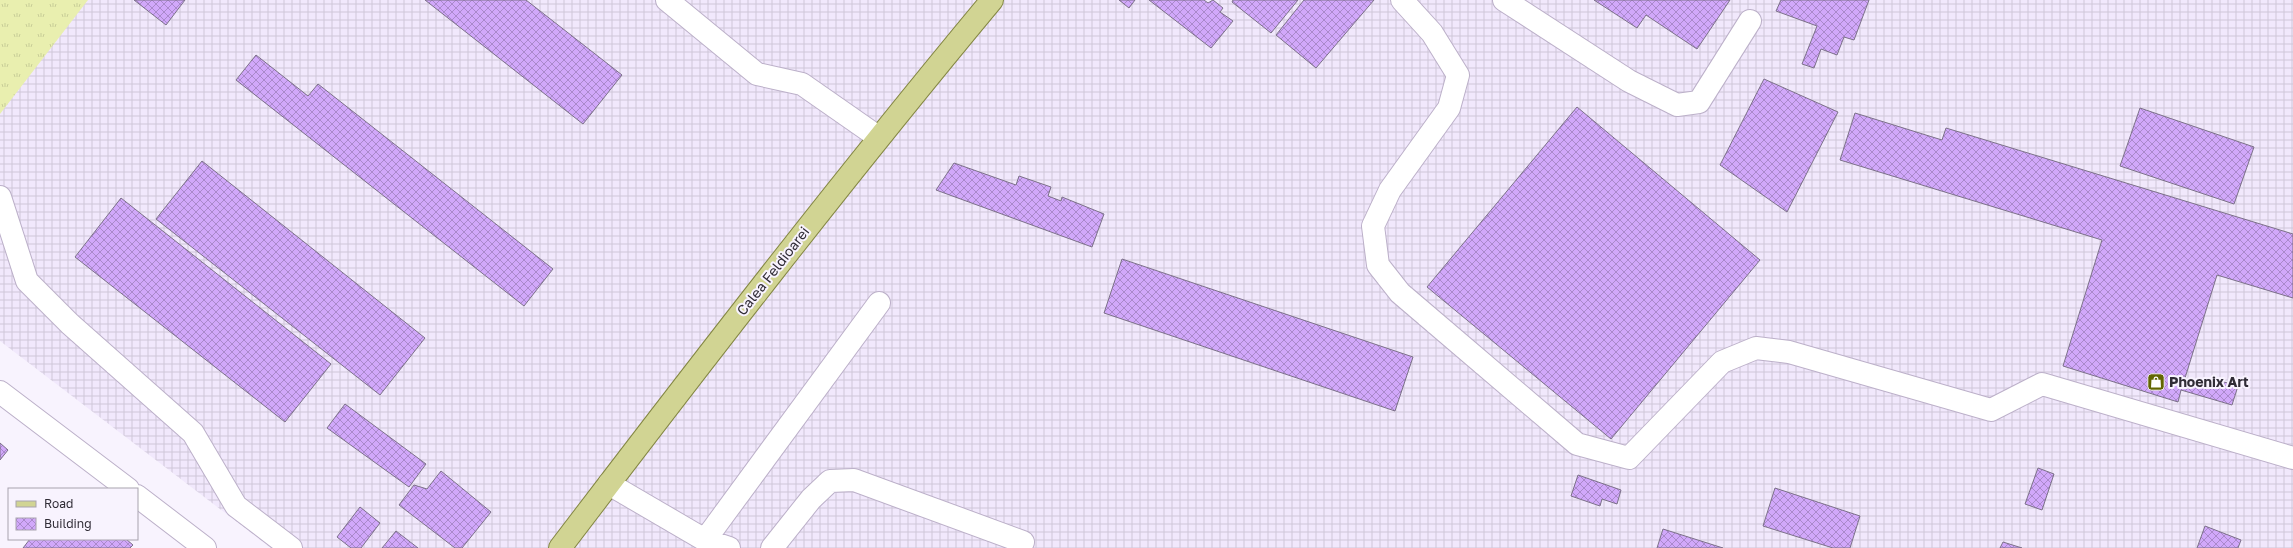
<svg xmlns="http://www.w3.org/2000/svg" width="2293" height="548" viewBox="0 0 2293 548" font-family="'Golos Text',sans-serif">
  <defs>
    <pattern id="industrial-grid" width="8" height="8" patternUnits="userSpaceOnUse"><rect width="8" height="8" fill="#f1e8fc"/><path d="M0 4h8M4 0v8" fill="none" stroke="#cfc7d9"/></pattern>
    <pattern id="grass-tufts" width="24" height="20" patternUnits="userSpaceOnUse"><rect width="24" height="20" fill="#e9efaf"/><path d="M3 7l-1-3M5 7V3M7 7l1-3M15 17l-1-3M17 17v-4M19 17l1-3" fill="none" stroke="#c8cd97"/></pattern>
    <pattern id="building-cross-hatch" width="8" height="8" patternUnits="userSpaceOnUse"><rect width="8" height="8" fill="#d1a8fa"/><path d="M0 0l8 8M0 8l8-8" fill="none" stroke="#aa89cb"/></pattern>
  </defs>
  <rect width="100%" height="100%" fill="#f8f3fe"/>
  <!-- industrial -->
  <path fill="url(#industrial-grid)" d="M 0,0 L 2293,0 L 2293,548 L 271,548 L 0,341 Z"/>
  <!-- grass -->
  <path fill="url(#grass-tufts)" d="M 0,0 L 88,0 L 0,114 Z"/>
  <!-- building -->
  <path fill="url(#building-cross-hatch)" stroke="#7c7189" d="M 134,0 L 185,0 L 166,25 Z
    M 425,0 L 526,0 L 622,75 L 583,124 Z
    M 1119,0 L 1135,0 L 1129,8 Z
    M 1149,0 L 1204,0 L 1208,3 L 1213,0 L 1223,8 L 1220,12 L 1233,21 L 1211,48 Z
    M 1233,0 L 1298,0 L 1271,33 L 1232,2 Z
    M 1304,0 L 1374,0 L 1316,68 L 1276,35 Z
    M 1594,0 L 1730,0 L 1697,49 L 1646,15 L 1637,28 Z
    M 1781,0 L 1869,0 L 1854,40 L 1844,37 L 1837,55 L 1821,49 L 1814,68 L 1802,64 L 1817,26 L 1776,11 Z
    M 256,55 L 308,96 L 318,84 L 553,269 L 524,306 L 236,80 Z
    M 1764,79 L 1838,112 L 1787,212 L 1720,165 Z
    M 1577,107 L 1760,260 L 1611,439 L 1427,287 Z
    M 2140,108 L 2254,147 L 2234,204 L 2120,166 Z
    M 1855,113 L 1942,140 L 1946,128 L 2293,234 L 2293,298 L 2217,275 L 2185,378 L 2214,387 L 2217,380 L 2238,386 L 2232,405 L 2181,390 L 2178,402 L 2063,366 L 2102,240 L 1840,160 Z
    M 202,161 L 425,338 L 380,395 L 156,219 Z
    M 954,163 L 1016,185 L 1019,176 L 1051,187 L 1048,196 L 1061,201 L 1062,197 L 1104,214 L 1092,247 L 936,190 Z
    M 121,198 L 331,364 L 285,422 L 75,257 Z
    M 1122,259 L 1413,357 L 1395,411 L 1104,313 Z
    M 345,404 L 426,464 L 409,487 L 327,428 Z
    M 0,443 L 8,450 L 0,460 Z
    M 2038,468 L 2054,474 L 2042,510 L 2025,504 Z
    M 441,471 L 491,512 L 462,548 L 455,548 L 399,505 L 414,485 L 427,489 Z
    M 1578,475 L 1621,490 L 1617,504 L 1602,499 L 1600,506 L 1571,496 Z
    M 1775,488 L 1860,516 L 1850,548 L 1833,548 L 1763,526 Z
    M 360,507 L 380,523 L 361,548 L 351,548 L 337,537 Z
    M 2205,526 L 2241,540 L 2238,548 L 2197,548 Z
    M 1663,529 L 1723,548 L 1657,548 Z
    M 396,531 L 418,548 L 382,548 Z
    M 30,539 L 126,539 L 133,545 L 130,548 L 23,548 Z
    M 2003,542 L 2022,548 L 2000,548 Z"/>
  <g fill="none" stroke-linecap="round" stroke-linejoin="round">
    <defs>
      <path id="minor" d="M 667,0 L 757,74 L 802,84 L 878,137
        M 1402,0 L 1432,33 L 1458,75 L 1449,108 L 1390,190 L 1373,226 L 1378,265 L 1400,293 L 1577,444 L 1629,458 L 1722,362 L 1756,348 L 1789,352 L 1991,410 L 2042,384 L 2293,458
        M 1504,0 L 1629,81 L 1677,105 L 1699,102 L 1750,21
        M 0,197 L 27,281 L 70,324 L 193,433 L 236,506 L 291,548
        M 0,392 L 128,489
        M 609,484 L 705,540 L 729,548
        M 137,496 L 205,548
        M 705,540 L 879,303
        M 772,548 L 811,499 L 830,481 L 854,480 L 1023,542"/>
      <path id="major" d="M 560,548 C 701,363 843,179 992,0"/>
    </defs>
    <!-- minor casing -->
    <use href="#minor" stroke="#bcb0c9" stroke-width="24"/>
    <!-- major casing -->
    <use href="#major" stroke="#848744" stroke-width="24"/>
    <!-- minor -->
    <use href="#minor" stroke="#fff" stroke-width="22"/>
    <!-- major -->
    <use href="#major" stroke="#d1d493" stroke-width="22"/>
  </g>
  <!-- icons -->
  <defs>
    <symbol id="shop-square" viewBox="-11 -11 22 22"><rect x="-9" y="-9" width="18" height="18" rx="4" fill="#626601" stroke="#f8f3fe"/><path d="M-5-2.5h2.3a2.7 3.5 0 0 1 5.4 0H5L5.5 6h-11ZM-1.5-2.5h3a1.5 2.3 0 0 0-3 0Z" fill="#fff"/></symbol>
  </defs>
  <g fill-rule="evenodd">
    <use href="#shop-square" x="2146" y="372" width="20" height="20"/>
  </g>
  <g text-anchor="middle" stroke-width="4" stroke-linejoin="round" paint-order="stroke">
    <!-- street labels -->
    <g font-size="14" fill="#302c36" stroke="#f8f3fe">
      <text transform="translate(773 271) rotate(-52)" y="5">Calea Feldioarei</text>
    </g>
    <!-- poi labels -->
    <g font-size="14" font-weight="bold" fill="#302c36" stroke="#f8f3fe" text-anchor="start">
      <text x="2169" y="387">Phoenix Art</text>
    </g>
  </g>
  <!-- legend -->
  <rect x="8" y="488" width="130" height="52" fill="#f8f3fe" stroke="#a8a3ae"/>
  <rect x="16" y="501" width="20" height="6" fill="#d1d493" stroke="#a8a3ae"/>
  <text x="44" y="508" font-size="12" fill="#302c36">Road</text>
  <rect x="16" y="518" width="20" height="12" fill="url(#building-cross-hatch)" stroke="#a8a3ae"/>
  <text x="44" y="528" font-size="12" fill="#302c36">Building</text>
</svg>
